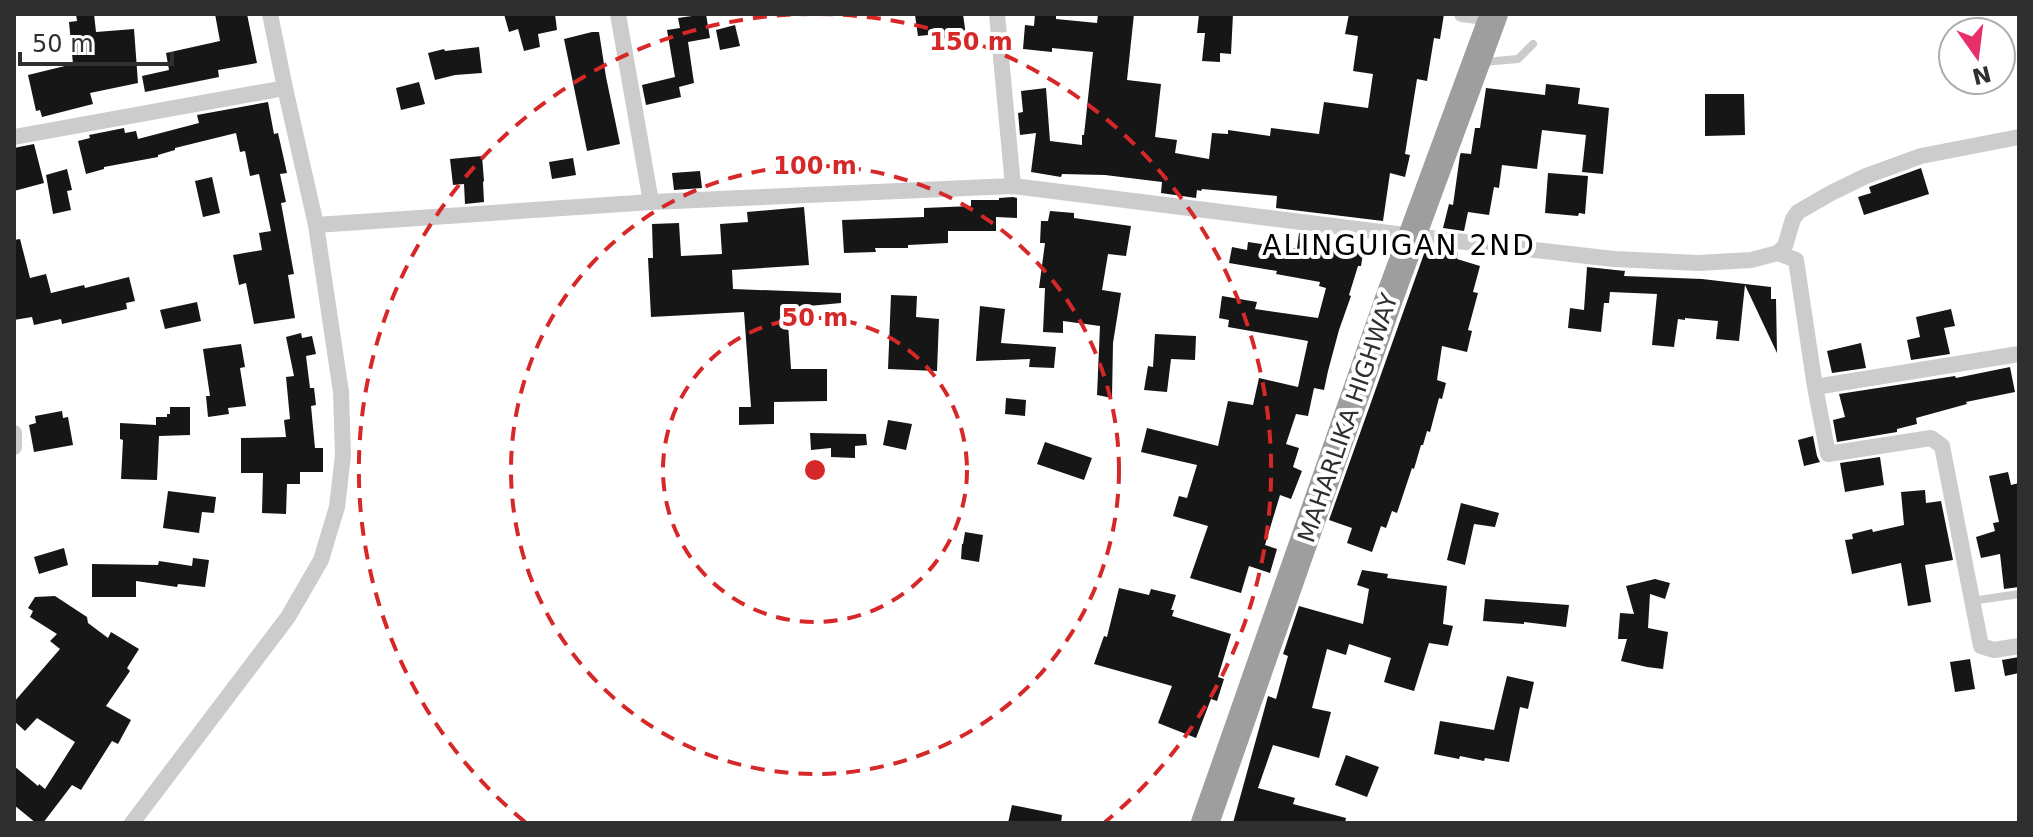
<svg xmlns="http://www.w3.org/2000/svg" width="2033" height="837" viewBox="0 0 2033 837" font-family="'DejaVu Sans',sans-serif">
  <rect width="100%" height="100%" fill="#fff"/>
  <!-- building -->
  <path fill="#161616" d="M 76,14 L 94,14 L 96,32 L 134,29 L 138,83 L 90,93 L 93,104 L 42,117 L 40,110 L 36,111 L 28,75 L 73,64 L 69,22 L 77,21 Z
    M 215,14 L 247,14 L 257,63 L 218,70 L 219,77 L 145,92 L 142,76 L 169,70 L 166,53 L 220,41 Z
    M 504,14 L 555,14 L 557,30 L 538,34 L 540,47 L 524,51 L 518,29 L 509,32 Z
    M 706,14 L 710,38 L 688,42 L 694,83 L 679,87 L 681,97 L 646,105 L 642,85 L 675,77 L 667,30 L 680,28 L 678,18 Z
    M 925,14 L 963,14 L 966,36 L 940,39 L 939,34 L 918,36 L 915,15 Z
    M 1035,14 L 1056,16 L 1056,19 L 1097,23 L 1098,14 L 1134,14 L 1127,80 L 1161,84 L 1155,137 L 1177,140 L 1175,153 L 1209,159 L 1212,133 L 1228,134 L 1228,130 L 1270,136 L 1271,128 L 1319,134 L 1324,102 L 1368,108 L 1373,74 L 1353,71 L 1358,36 L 1345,34 L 1349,14 L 1444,14 L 1440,39 L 1434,38 L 1427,81 L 1417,79 L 1405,154 L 1410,155 L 1405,177 L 1390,173 L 1383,221 L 1276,208 L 1277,196 L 1202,189 L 1201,191 L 1197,190 L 1196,198 L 1161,193 L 1162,182 L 1105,175 L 1062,174 L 1061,177 L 1031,172 L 1036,133 L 1020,135 L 1018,113 L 1023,112 L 1021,91 L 1046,88 L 1050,141 L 1082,145 L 1082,135 L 1084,135 L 1093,52 L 1052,48 L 1052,52 L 1023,49 L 1025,25 L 1034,26 Z
    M 1199,14 L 1233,14 L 1231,54 L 1220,53 L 1220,62 L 1202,61 L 1205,33 L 1197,33 Z
    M 735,25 L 740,46 L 720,50 L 716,30 Z
    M 592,32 L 599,32 L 606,77 L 620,144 L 587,151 L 564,39 Z
    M 479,47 L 482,73 L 455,75 L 435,80 L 428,53 L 444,49 L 445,51 Z
    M 419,82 L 425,104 L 401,110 L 396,88 Z
    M 1546,84 L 1580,88 L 1578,104 L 1609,108 L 1603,174 L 1582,172 L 1586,135 L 1542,130 L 1537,169 L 1502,165 L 1499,188 L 1494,187 L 1489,215 L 1468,212 L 1464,231 L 1443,228 L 1449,204 L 1453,205 L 1460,155 L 1461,153 L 1471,154 L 1475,128 L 1480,128 L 1486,88 L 1545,95 Z
    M 1705,94 L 1744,94 L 1745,135 L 1705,136 Z
    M 268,102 L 274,134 L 278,133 L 287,173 L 280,174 L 286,202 L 281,203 L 294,274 L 288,275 L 295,318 L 254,324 L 246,283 L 239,285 L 233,255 L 262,250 L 259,233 L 271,231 L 259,174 L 250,176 L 245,151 L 240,152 L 236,133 L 175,148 L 175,150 L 158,155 L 158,157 L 104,167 L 104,169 L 86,174 L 78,141 L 90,138 L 89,135 L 124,128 L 125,133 L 136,131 L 138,139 L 199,123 L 197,115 Z
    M 34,144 L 44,183 L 14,191 L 14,148 Z
    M 482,156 L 484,181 L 483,182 L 484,202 L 465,204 L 464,184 L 453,185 L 450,159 Z
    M 573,158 L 576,175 L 552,179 L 549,162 Z
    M 1921,168 L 1929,194 L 1864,215 L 1858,197 L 1871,193 L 1869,187 Z
    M 67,169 L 72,190 L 67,191 L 71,210 L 53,214 L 46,175 Z
    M 700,171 L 702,188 L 674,190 L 672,173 Z
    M 1548,173 L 1588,176 L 1585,214 L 1579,213 L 1578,216 L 1545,213 Z
    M 212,177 L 220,213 L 203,217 L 195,181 Z
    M 1013,197 L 1017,198 L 1017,218 L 996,217 L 996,231 L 948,231 L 948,243 L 908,245 L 908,248 L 875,248 L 876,252 L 844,253 L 842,220 L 924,217 L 924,208 L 971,206 L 971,200 L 999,200 L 999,198 Z
    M 804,207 L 809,265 L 732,270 L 733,289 L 841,293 L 841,303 L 787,308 L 791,369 L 827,369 L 827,401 L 774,402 L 774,424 L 739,425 L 739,407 L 751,407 L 744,312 L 651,317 L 648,258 L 653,258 L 652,224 L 679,223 L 681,256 L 722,254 L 720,224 L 748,222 L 747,212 Z
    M 1050,211 L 1074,213 L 1074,218 L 1131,226 L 1126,256 L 1108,254 L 1102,290 L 1121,293 L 1113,343 L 1112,398 L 1097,395 L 1100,326 L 1063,321 L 1063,333 L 1043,332 L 1045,288 L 1039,288 L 1045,243 L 1040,243 L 1041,221 L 1048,221 Z
    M 1299,233 L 1365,241 L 1361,266 L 1358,266 L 1349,295 L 1351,296 L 1339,330 L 1328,371 L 1324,390 L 1314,388 L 1308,416 L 1296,414 L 1286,444 L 1299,448 L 1293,467 L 1302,471 L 1291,499 L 1280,495 L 1265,545 L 1277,549 L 1270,573 L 1249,566 L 1241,593 L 1190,578 L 1208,526 L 1173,516 L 1179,496 L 1187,498 L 1197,465 L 1141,452 L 1147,428 L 1218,446 L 1228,401 L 1253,405 L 1259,378 L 1298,387 L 1308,341 L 1228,327 L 1229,320 L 1219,318 L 1222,296 L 1257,302 L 1255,309 L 1318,318 L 1326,288 L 1319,286 L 1320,282 L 1276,274 L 1277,271 L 1229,263 L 1232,247 L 1247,250 L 1248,242 L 1297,249 Z
    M 20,239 L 30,278 L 46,274 L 51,293 L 84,285 L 85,288 L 129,277 L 135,301 L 126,303 L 127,309 L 62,324 L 61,319 L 34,325 L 32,317 L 14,320 L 14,240 Z
    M 1438,250 L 1458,252 L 1457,259 L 1480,266 L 1473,292 L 1478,293 L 1468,330 L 1472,331 L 1467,352 L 1442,346 L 1437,380 L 1446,383 L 1442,399 L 1439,398 L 1430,432 L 1427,431 L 1423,445 L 1421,445 L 1414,469 L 1412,468 L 1397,513 L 1392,511 L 1386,528 L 1381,526 L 1372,552 L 1347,543 L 1352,528 L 1329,520 L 1425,251 L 1437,254 Z
    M 1587,267 L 1625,271 L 1624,276 L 1702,279 L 1771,287 L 1771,299 L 1776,299 L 1777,353 L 1745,285 L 1739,341 L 1716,339 L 1718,321 L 1685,318 L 1685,320 L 1678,319 L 1674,347 L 1652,345 L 1657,294 L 1610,292 L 1609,303 L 1604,303 L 1601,332 L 1568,328 L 1570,308 L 1584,310 Z
    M 891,295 L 917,296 L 916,317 L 939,319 L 937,371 L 888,369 Z
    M 197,302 L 201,321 L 165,329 L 160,310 Z
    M 980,306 L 1005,309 L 1001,343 L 1056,347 L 1054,368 L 1029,367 L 1030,359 L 976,361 Z
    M 1951,309 L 1955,326 L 1944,328 L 1950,354 L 1911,360 L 1907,340 L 1920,337 L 1916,317 Z
    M 301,333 L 302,338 L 312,336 L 316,354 L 306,356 L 310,388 L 314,388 L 316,405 L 311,406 L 315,448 L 323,448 L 323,472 L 300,472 L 300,484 L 287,484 L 286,514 L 262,513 L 263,473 L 241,473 L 241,438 L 286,437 L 284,420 L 290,419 L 286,377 L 294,376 L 286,337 Z
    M 1155,334 L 1196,336 L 1195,360 L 1171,359 L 1167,392 L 1144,390 L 1148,366 L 1153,367 Z
    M 1861,343 L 1866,368 L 1832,373 L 1827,351 Z
    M 241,344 L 245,367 L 240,368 L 246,406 L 228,408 L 229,414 L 208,417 L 206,396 L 210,396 L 203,349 Z
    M 2010,367 L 2015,392 L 1966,402 L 1967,404 L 1916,418 L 1917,424 L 1897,429 L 1897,432 L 1837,442 L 1833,420 L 1845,417 L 1839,394 L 1955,376 L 1956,378 Z
    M 1006,398 L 1026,400 L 1025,416 L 1005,414 Z
    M 170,407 L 190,407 L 190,435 L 159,436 L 157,480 L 121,479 L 123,440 L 120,439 L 120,423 L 156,425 L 156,417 L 167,417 L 167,414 L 170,414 Z
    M 62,411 L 63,418 L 68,417 L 73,445 L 34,452 L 29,425 L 36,423 L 35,416 Z
    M 888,420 L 912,424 L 906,450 L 883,445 Z
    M 810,433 L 866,434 L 867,445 L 855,446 L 855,458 L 831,457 L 831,448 L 811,450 Z
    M 1813,436 L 1817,456 L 1820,462 L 1804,466 L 1798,440 Z
    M 1045,442 L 1092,458 L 1084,480 L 1037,464 Z
    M 1880,457 L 1884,485 L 1845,492 L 1840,463 Z
    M 2008,472 L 2011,485 L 2019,483 L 2019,587 L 2004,589 L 2000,554 L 1981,558 L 1976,537 L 1995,531 L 1993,523 L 1999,522 L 1989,476 Z
    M 1925,490 L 1926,503 L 1941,501 L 1953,560 L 1925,565 L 1931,602 L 1908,606 L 1901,563 L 1852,574 L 1845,540 L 1853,539 L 1852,534 L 1872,529 L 1873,532 L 1904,525 L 1901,492 Z
    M 168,491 L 216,497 L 214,513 L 202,512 L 199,533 L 163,528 Z
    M 1461,503 L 1499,513 L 1495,527 L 1474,524 L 1465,565 L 1447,560 Z
    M 965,532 L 983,535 L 979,562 L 961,559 L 962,544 L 963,544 Z
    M 64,548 L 68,565 L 39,574 L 34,557 Z
    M 193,558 L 209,560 L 205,587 L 178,584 L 177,587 L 136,581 L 136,597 L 92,597 L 92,564 L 158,565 L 159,561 L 192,566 Z
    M 1362,570 L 1388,574 L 1387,578 L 1447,586 L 1443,624 L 1453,626 L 1448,646 L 1429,643 L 1414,691 L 1384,682 L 1391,658 L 1349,644 L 1346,655 L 1327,649 L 1312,708 L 1331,712 L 1319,758 L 1273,745 L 1258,788 L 1295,798 L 1293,804 L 1346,818 L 1345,823 L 1233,823 L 1268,696 L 1276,699 L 1288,656 L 1283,654 L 1299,606 L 1363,624 L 1369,589 L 1357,585 Z
    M 1655,579 L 1670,583 L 1665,599 L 1650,594 L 1648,628 L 1668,632 L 1663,669 L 1647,667 L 1621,661 L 1627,639 L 1618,639 L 1620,613 L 1634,614 L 1626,586 Z
    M 1119,588 L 1149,595 L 1151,589 L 1176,595 L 1171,610 L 1174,610 L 1172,616 L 1231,634 L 1218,677 L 1224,679 L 1217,701 L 1211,699 L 1196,738 L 1158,723 L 1172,686 L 1094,664 L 1104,636 L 1107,637 Z
    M 55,596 L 87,617 L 88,623 L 108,638 L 111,632 L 139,649 L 127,668 L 130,671 L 106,706 L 131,720 L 118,744 L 112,741 L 81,790 L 72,785 L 43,823 L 36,823 L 14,805 L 14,766 L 38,786 L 39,784 L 45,789 L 75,742 L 37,718 L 25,731 L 14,721 L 14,702 L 60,649 L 50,641 L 57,634 L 30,617 L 33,611 L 28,608 L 35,597 Z
    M 1485,599 L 1569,605 L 1566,627 L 1524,622 L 1524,624 L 1483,621 Z
    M 2019,657 L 2019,673 L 2005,676 L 2002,660 Z
    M 1970,659 L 1975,689 L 1955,692 L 1950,662 Z
    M 1507,676 L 1534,682 L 1528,709 L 1520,707 L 1509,762 L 1485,758 L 1484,761 L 1460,756 L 1459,759 L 1434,754 L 1440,721 L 1494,730 Z
    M 1346,755 L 1379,767 L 1367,797 L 1335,785 Z
    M 1012,805 L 1062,815 L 1061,823 L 1008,823 Z"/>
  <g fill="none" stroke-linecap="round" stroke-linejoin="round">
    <!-- service -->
    <path stroke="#ccc" stroke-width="8" d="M 1484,62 L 1518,59 L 1533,44
      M 1972,601 L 2019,594"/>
    <!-- minor -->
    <path stroke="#ccc" stroke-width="16" d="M 618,14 L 651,202
      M 997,14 L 1013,186
      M 1462,14 L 1493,18
      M 14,137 L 285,88
      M 316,225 L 651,202 L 1013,186 L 1413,236 L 1614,259 L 1698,263 L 1751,260 L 1778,253 L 1785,246 L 1793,219 L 1798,212 L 1831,193 L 1866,176 L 1921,156 L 2019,137
      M 1778,253 L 1796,260 L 1815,387 L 1828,454 L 1931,438 L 1942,446 L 1981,646 L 1994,650 L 2019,646
      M 1815,387 L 2019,354
      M 14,433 L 14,447
      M 132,823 L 288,617 L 321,560 L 337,507 L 343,455 L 341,392 L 316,225 L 285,88 L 270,14"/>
    <!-- trunk -->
    <path stroke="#9e9e9e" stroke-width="28" d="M 1205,823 L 1390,296 L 1494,14"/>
  </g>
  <!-- distance rings -->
  <g fill="none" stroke="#d62828" stroke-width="4" stroke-dasharray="14 10">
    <circle cx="815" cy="470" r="152"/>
    <circle cx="815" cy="470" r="304"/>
    <path d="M525 822A456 456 0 0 1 811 14M819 14A456 456 0 0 1 1105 822"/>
  </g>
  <g text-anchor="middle" stroke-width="8" stroke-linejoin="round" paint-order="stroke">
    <!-- street labels -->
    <g font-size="24" fill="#2f2f2f" stroke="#fff">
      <text transform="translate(1348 418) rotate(-71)" y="8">MAHARLIKA HIGHWAY</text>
    </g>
    <!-- quarter labels -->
    <g font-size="28" letter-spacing="2" fill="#000" stroke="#fff">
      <text x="1399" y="255">ALINGUIGAN 2ND</text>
    </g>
  </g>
  <circle cx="815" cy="470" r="12" fill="#d62828" stroke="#fff" stroke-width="4"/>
  <g font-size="24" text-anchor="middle" font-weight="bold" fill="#d62828" stroke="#fff" stroke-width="8" stroke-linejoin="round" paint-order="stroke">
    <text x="971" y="50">150 m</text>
    <text x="815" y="174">100 m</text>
    <text x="815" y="326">50 m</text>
  </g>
  <!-- border -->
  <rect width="2033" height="837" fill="none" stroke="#2f2f2f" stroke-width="32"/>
  <!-- north arrow -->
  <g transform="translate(1977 56) rotate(166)"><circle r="38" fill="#ffffff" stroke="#acacac" stroke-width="2"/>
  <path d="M0-6L14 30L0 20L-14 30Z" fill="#e82f6a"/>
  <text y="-12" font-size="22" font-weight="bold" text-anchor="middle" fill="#2f2f2f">N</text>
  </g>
  <!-- scale -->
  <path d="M20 52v12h152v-12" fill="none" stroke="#2f2f2f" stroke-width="4"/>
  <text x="32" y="52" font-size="24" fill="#2f2f2f" stroke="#ffffff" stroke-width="6" paint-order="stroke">50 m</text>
</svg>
